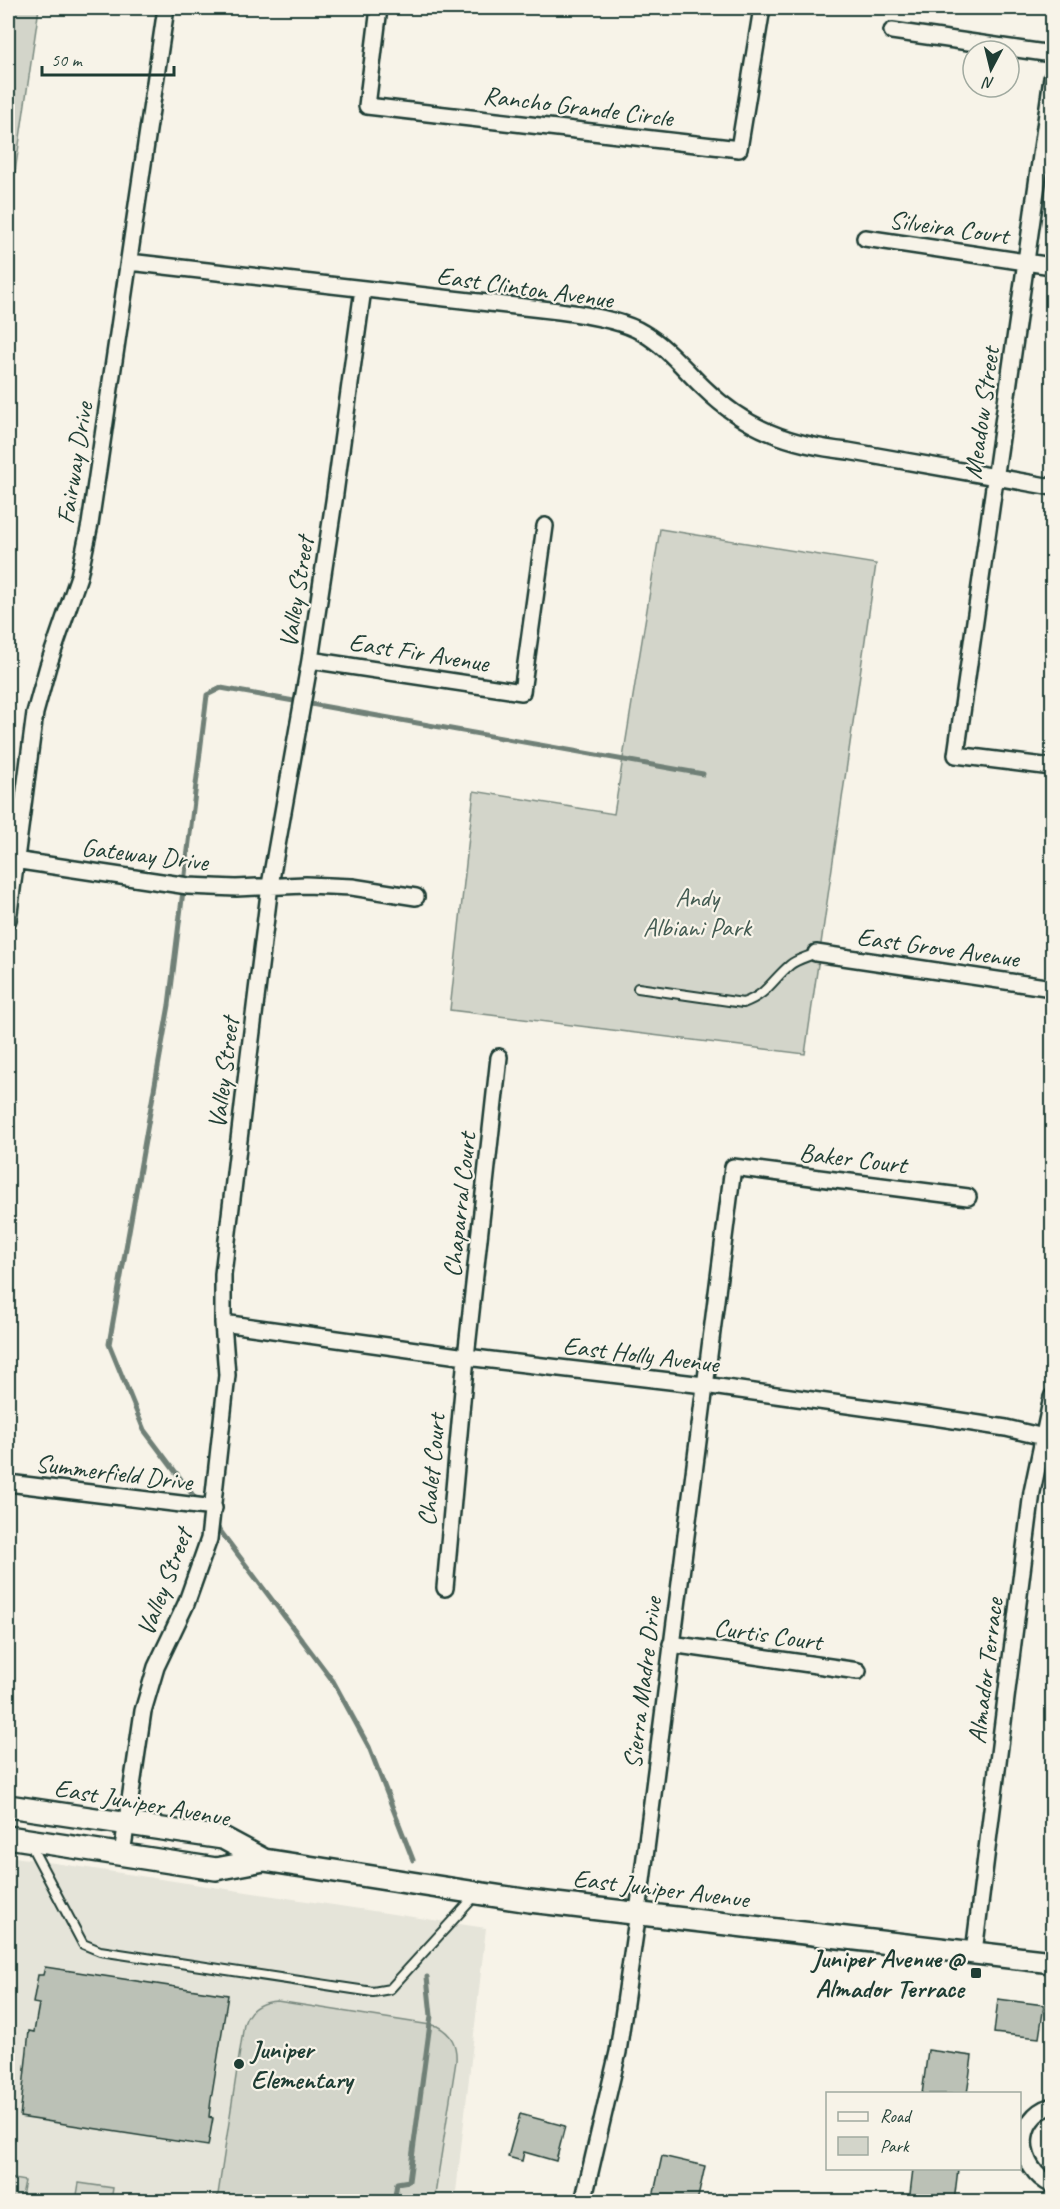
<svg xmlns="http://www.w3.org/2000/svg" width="1060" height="2209" viewBox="0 0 1060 2209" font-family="Caveat,sans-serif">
  <rect width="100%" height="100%" fill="#f7f3e8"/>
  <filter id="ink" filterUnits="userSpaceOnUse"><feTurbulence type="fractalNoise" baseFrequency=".0167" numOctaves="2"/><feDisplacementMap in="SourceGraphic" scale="12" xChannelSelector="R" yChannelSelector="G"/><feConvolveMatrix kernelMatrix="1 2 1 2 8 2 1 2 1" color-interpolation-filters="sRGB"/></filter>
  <g filter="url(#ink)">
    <!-- built -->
    <path fill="#e5e4d9" d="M 8,1856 L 486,1928 L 455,2201 L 8,2201 Z"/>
    <!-- green -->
    <path fill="#d3d5ca" stroke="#79897f" stroke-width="1.5" d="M 8,8 L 39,8 L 8,220 Z
      M 660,529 L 876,564 L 805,1054 L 450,1010 L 474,791 L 614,814 Z
      M 277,2001 L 437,2026 C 452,2034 457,2045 456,2061 L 434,2201 L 217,2201 L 244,2024 C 249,2008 261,2002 277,2001 Z
      M 8,2178 L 25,2181 L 21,2201 L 8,2201 Z
      M 79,2183 L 113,2188 L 111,2201 L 76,2201 Z"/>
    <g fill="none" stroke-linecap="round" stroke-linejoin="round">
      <!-- stream -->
      <path stroke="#6f8077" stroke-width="5" d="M 198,1502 L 144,1430 L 109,1344 L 169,1005 L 207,695 L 221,688 L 703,774
        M 215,1524 L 333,1681 L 369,1747 L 413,1860
        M 394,2202 L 397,2183 L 409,2181 L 431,2016 L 427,1977"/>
    </g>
    <!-- building -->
    <path fill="#bbc1b6" stroke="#1f3d34" stroke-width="1.5" d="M 45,1967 L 228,1995 L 211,2099 L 209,2117 L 213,2118 L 208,2146 L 20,2117 L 29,2031 L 34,2032 L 39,2004 L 33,2003 L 38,1975 L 43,1975 Z
      M 998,1999 L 1044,2005 L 1039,2038 L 994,2033 Z
      M 928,2050 L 972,2056 L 967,2094 L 922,2094 Z
      M 520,2114 L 565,2126 L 556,2161 L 524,2152 L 522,2161 L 508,2157 Z
      M 662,2156 L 705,2166 L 697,2202 L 652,2202 Z
      M 913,2169 L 958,2169 L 954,2202 L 909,2202 Z"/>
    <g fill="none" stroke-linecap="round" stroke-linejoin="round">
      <defs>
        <path id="lane" d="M 638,988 L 743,1003 C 768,994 771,981 790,965 C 797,959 808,957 816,953
          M 30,1844 L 83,1944 L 100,1951 L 373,1992 L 390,1989 L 475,1896"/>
        <path id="street" d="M 379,8 L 367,106 L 739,149 L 762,8
          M 892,31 L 1052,54
          M 1052,78 L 956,755 L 1052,767
          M 865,238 L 1052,266
          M 129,262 L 559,311 C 582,314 623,320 643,333 C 667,347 684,369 704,388 C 746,429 790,445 848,451 L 1052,487
          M 310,660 L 522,692 L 545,526
          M 14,860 L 188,886 L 236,888 L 306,885 L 352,887 L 416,897
          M 8,920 L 35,713 L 48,666 L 79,576 L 90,524 L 166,8
          M 816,953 L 1052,988
          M 223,1323 L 466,1357 L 704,1385 L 934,1417 L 1006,1428 L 1052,1439
          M 8,1483 L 214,1508
          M 445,1588 L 466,1357 L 499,1057
          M 671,1644 L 858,1671
          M 122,1854 L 143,1711 L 156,1667 L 186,1604 L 209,1539 L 227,1375 L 223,1323 L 223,1274 L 248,1064 L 270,885 L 310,660 L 334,501 L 363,289
          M 974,1952 L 1032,1492 L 1052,1397
          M 1052,2106 C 1013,2117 1017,2169 1052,2185
          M 583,2202 L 618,2052 L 638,1912 L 733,1167 L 968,1197"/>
        <path id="secondary" d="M 8,1806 L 223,1838 L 264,1860 L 418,1884 L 530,1901 L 1052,1962
          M 8,1837 L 216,1869 L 264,1860"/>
      </defs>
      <!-- lane casing -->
      <use href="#lane" stroke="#1f3d34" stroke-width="12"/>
      <!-- street casing -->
      <use href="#street" stroke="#1f3d34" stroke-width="20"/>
      <!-- secondary casing -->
      <use href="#secondary" stroke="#1f3d34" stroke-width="26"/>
      <!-- lane -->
      <use href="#lane" stroke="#f7f3e8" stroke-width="8"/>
      <!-- street -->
      <use href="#street" stroke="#f7f3e8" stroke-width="15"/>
      <!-- secondary -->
      <use href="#secondary" stroke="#f7f3e8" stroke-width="21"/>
    </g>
  </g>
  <!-- markers -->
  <g fill="#1f3d34" stroke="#f7f3e8" stroke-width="2">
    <rect x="970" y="1967" width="12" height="12" rx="3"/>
    <circle cx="239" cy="2064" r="6"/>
  </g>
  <g text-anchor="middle" stroke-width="4.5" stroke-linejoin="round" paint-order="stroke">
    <!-- street labels -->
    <g font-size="26" fill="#1f3d34" stroke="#f7f3e8">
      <text transform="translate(578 106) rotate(7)" y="9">Rancho Grande Circle</text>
      <text transform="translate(949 227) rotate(8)" y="9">Silveira Court</text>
      <text transform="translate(525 287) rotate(8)" y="9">East Clinton Avenue</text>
      <text transform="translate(981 413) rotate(-82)" y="9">Meadow Street</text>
      <text transform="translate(74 463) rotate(-81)" y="9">Fairway Drive</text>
      <text transform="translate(296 592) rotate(-81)" y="9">Valley Street</text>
      <text transform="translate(419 652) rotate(9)" y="9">East Fir Avenue</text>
      <text transform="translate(145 854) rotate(7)" y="9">Gateway Drive</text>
      <text transform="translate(938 947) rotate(8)" y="9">East Grove Avenue</text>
      <text transform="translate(223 1073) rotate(-83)" y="9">Valley Street</text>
      <text transform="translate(853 1158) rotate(7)" y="9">Baker Court</text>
      <text transform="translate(459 1205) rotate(-84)" y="9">Chaparral Court</text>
      <text transform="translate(641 1354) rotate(7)" y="9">East Holly Avenue</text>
      <text transform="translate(431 1470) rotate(-85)" y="9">Chalet Court</text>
      <text transform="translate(114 1472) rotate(7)" y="9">Summerfield Drive</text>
      <text transform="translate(164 1582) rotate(-69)" y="9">Valley Street</text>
      <text transform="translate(768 1634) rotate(8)" y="9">Curtis Court</text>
      <text transform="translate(985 1671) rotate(-83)" y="9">Almador Terrace</text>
      <text transform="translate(642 1683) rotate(-83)" y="9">Sierra Madre Drive</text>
      <text transform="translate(142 1802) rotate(10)" y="9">East Juniper Avenue</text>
      <text transform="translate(661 1888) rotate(7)" y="9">East Juniper Avenue</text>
    </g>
    <!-- park labels -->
    <g font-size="26" fill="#435b52" stroke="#f7f3e8">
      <text x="697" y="906">Andy<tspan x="697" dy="30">Albiani Park</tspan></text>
    </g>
    <!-- poi labels -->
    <g font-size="26" font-weight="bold" fill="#1f3d34" stroke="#f7f3e8" text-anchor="end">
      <text x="964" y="1967">Juniper Avenue @<tspan x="964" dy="30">Almador Terrace</tspan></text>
      <text x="251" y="2058" text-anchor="start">Juniper<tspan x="251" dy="30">Elementary</tspan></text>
    </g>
  </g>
  <!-- margin -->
  <rect width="1060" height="2209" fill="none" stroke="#f7f3e8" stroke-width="30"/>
  <rect x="15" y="15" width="1030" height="2179" fill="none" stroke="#1f3d34" stroke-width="2" filter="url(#ink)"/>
  <!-- legend -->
  <rect x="826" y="2092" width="195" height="78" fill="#f7f3e8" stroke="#a1aaa0" stroke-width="1.5"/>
  <rect x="838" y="2112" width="30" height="9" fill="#f7f3e8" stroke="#a1aaa0" stroke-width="1.5"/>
  <text x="880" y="2122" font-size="18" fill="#1f3d34">Road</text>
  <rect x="838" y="2137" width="30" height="18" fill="#d3d5ca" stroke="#a1aaa0" stroke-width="1.5"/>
  <text x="880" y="2152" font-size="18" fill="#1f3d34">Park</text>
  <!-- north arrow -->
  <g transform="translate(991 69) rotate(187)"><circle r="28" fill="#f7f3e8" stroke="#a1aaa0" stroke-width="1.5"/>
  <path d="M0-4.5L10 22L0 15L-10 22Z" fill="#1f3d34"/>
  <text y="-9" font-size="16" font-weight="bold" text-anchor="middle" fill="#1f3d34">N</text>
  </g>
  <!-- scale -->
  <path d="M42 66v9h132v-9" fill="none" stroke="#1f3d34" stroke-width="3"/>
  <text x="51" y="66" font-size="18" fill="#1f3d34" stroke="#f7f3e8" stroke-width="4.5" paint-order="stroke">50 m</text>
</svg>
